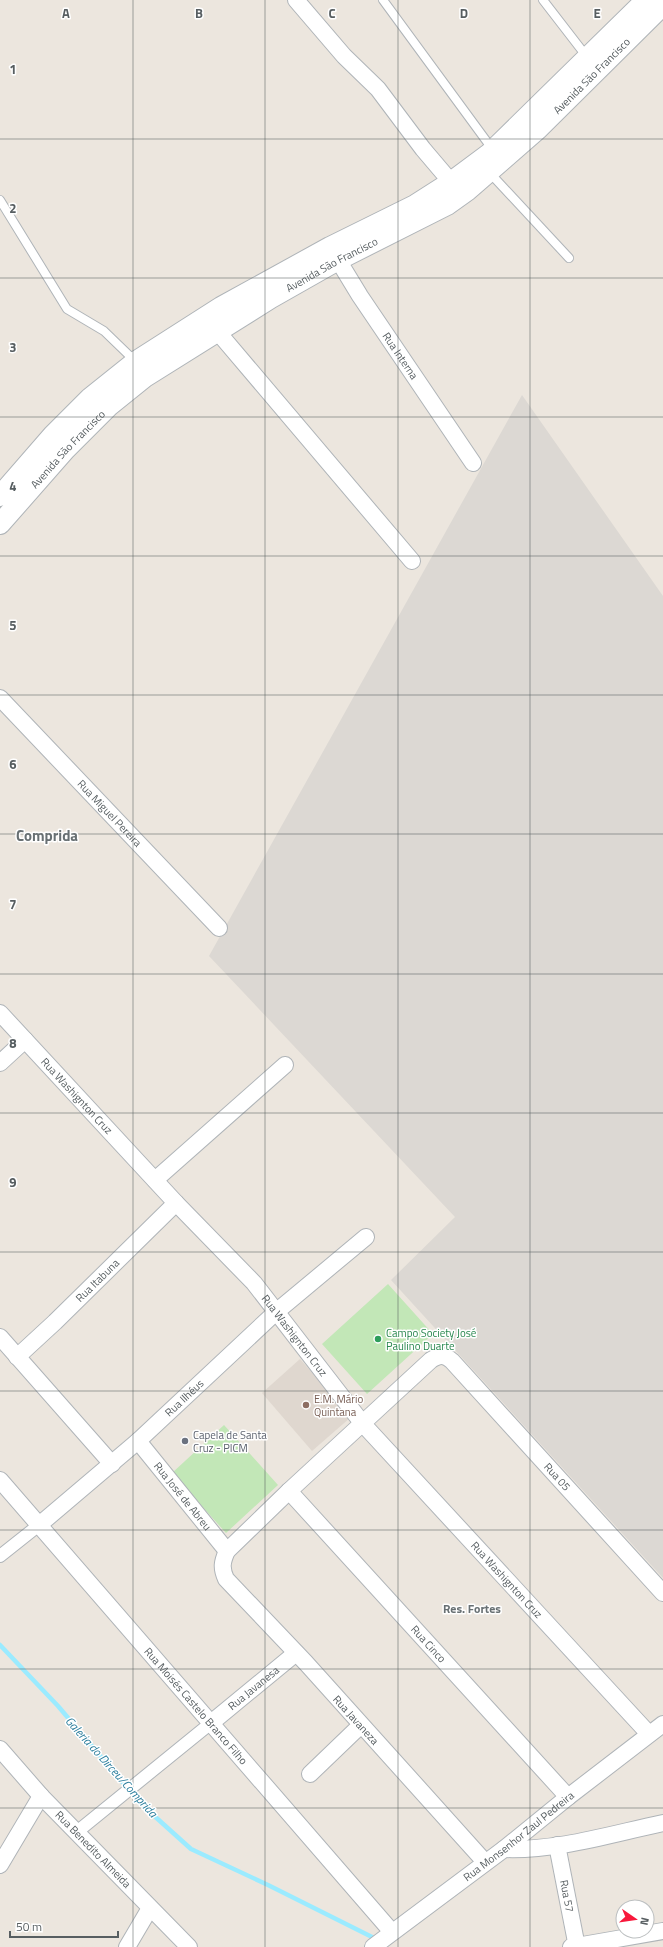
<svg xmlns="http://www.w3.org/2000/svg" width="663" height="1947" viewBox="0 0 663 1947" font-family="'Titillium Web',sans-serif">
  <rect width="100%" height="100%" fill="#ece6de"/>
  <!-- industrial -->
  <path fill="#dcd8d3" d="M 522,395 L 663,596 L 663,1578 L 391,1280 L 455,1217 L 209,956 Z"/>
  <!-- education -->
  <path fill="#dfd7cf" d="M 300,1359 L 351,1417 L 312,1451 L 262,1393 Z"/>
  <!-- green -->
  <path fill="#c2e7b7" d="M 388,1284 L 433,1334 L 367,1394 L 322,1344 Z
    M 224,1425 L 278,1485 L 226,1533 L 172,1473 Z"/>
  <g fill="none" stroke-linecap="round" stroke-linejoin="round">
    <!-- stream -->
    <path stroke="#9bebff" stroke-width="4.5" d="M 0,1645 L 58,1706 L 141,1804 L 191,1849 L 268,1885 L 378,1940"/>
    <defs>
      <path id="service" d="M 383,0 L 493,150
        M 543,0 L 587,57
        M 489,172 L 569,258
        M 0,200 L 67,309 L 104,331 L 135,361"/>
      <path id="pedestrian" d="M 0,1556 L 39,1525
        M 78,1831 L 211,1723"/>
      <g id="minor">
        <path d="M 296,0 L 344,56 L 378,89 L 423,149 L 451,182"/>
        <path id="s1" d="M 332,250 L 360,296 L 473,463"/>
        <path d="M 217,331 L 412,561"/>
        <path id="s2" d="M 0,698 L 219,928"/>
        <path id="s3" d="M 0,1013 L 176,1203 L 254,1283 L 363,1424 L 649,1734"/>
        <path d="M 0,1063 L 25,1040"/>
        <path d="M 155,1180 L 285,1065"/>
        <path d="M 0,1337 L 112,1464"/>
        <path id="s4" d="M 17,1357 L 55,1322 L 176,1203"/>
        <path id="s5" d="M 138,1441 L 227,1551"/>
        <path id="s6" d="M 0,1480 L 392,1932"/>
        <path id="s7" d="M 289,1491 L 568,1797"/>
        <path id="s8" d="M 39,1525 L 138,1441 L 276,1312 L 366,1237"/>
        <path id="s9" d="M 211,1723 L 296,1653"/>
        <path id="s10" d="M 0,1749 L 41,1796 L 189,1947"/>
        <path d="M 310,1774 L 361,1725"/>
        <path id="s11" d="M 557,1845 L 577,1947"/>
        <path d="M 504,1849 C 557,1851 611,1834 663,1823"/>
        <path id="s12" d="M 485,1862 L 306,1663 L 226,1579 C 221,1568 222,1562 227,1551 L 289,1491 L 431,1360 C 439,1355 444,1354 452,1361 L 663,1593"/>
        <path d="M 0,1865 L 41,1796"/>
        <path d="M 127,1947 L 150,1908"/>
        <path id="s13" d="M 373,1947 L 504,1849 L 568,1797 L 663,1724"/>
        <path d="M 571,1947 L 663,1931"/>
      </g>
      <g id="tertiary">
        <path d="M 0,496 L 53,435 L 90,398 L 135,362 L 221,307 L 330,247 L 415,205 L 451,182 L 490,153 L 646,0"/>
        <path id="s14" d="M 0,524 L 65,450 L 109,406 L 145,377 L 271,298 L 338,260 L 447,205 L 468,190 L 538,129 L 663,5"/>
      </g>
    </defs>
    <!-- service casing -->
    <use href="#service" stroke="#afb4b8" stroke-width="10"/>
    <!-- pedestrian casing -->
    <use href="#pedestrian" stroke="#afb4b8" stroke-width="14"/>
    <!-- minor casing -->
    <use href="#minor" stroke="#afb4b8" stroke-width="18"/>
    <!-- tertiary casing -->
    <use href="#tertiary" stroke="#afb4b8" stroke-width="22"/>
    <!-- service -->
    <use href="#service" stroke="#fff" stroke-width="8"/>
    <!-- pedestrian -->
    <use href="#pedestrian" stroke="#fff" stroke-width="12"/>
    <!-- minor -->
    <use href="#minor" stroke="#fff" stroke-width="16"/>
    <!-- tertiary -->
    <use href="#tertiary" stroke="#fff" stroke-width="20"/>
  </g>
  <!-- grid -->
  <path fill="none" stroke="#575e61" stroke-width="1" stroke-opacity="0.55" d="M 133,0 L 133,1947M 265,0 L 265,1947M 398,0 L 398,1947M 530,0 L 530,1947M 0,139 L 663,139M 0,278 L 663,278M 0,417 L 663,417M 0,556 L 663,556M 0,695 L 663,695M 0,834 L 663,834M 0,974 L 663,974M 0,1113 L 663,1113M 0,1252 L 663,1252M 0,1391 L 663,1391M 0,1530 L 663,1530M 0,1669 L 663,1669M 0,1808 L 663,1808"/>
  <!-- markers -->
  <circle fill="#2e9e5b" stroke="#fff" stroke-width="1.5" cx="378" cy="1339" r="4"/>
  <circle fill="#8d6e63" stroke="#fff" stroke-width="1.5" cx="306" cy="1405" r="4"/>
  <circle fill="#6b7280" stroke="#fff" stroke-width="1.5" cx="185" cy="1441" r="4"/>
  <g text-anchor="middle" stroke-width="3" stroke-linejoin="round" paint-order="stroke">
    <!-- street labels -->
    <g font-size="11" fill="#575e61" stroke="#fff">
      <text dy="4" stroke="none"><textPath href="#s14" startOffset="749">Avenida São Francisco</textPath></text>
      <text dy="4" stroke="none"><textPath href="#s14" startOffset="425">Avenida São Francisco</textPath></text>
      <text dy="4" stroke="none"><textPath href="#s1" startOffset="126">Rua Interna</textPath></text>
      <text dy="4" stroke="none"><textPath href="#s14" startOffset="101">Avenida São Francisco</textPath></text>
      <text dy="4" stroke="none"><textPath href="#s2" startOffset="159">Rua Miguel Pereira</textPath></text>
      <text dy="4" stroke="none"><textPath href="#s3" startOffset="113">Rua Washignton Cruz</textPath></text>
      <text dy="4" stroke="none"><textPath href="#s4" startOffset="111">Rua Itabuna</textPath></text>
      <text dy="4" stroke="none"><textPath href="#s3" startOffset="437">Rua Washignton Cruz</textPath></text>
      <text dy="4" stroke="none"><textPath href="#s8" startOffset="193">Rua Ilhéus</textPath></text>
      <text dy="4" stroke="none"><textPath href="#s12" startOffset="872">Rua 05</textPath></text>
      <text dy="4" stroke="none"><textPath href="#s5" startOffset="71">Rua José de Abreu</textPath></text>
      <text dy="4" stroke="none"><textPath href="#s3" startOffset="761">Rua Washignton Cruz</textPath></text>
      <text dy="4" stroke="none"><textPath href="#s7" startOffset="207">Rua Cinco</textPath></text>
      <text dy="4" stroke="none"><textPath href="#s9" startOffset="55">Rua Javanesa</textPath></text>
      <text dy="4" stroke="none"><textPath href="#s6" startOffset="299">Rua Moisés Castelo Branco Filho</textPath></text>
      <text transform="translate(356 1720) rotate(48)" y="4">Rua Javaneza</text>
      <text dy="4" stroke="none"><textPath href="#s13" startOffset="183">Rua Monsenhor Zaul Pedreira</textPath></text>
      <text dy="4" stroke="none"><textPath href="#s10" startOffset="137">Rua Benedito Almeida</textPath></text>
      <text dy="4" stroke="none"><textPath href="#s11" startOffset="52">Rua 57</textPath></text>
    </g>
    <!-- leisure labels -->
    <g font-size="11" fill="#27864d" stroke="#fff" text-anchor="start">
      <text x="386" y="1337">Campo Society José<tspan x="386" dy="13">Paulino Duarte</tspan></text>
    </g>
    <!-- education labels -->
    <g font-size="11" fill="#785e54" stroke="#fff" text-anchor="start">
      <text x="314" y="1403">E.M. Mário<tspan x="314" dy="13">Quintana</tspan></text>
    </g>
    <!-- worship labels -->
    <g font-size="11" fill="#5b616d" stroke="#fff" text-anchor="start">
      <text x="193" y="1439">Capela de Santa<tspan x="193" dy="13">Cruz - PICM</tspan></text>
    </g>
    <!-- neighbourhood labels -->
    <g font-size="12" font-weight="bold" fill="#687073" stroke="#fff">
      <text x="472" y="1613">Res. Fortes</text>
    </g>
    <!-- water labels -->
    <g font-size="12" font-style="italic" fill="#2b7e9d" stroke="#fff">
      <text transform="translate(111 1767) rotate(48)" y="4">Galeria do Dirceu/Comprida</text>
    </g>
    <!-- district labels -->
    <g font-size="15" font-weight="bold" fill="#687073" stroke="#fff">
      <text x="47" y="841">Comprida</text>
    </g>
  </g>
  <g font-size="13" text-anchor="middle" font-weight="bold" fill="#575e61" stroke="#fff" stroke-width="3" stroke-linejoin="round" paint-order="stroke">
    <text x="66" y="18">A</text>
    <text x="199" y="18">B</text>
    <text x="332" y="18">C</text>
    <text x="464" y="18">D</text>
    <text x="597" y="18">E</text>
    <text x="13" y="74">1</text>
    <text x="13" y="213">2</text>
    <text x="13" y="352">3</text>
    <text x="13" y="491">4</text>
    <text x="13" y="630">5</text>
    <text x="13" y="769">6</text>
    <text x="13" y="909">7</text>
    <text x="13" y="1048">8</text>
    <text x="13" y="1187">9</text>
  </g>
  <!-- north arrow -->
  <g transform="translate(635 1919) rotate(103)"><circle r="19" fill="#ffffff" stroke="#bcbfc0"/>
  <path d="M0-3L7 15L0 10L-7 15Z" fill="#f8183b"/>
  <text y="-6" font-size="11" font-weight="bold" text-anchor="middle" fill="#575e61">N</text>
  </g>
  <!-- scale -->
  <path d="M10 1931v6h108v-6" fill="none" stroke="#575e61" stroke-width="2"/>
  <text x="16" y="1931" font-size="12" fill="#575e61" stroke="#ffffff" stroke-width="3" paint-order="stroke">50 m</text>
</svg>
